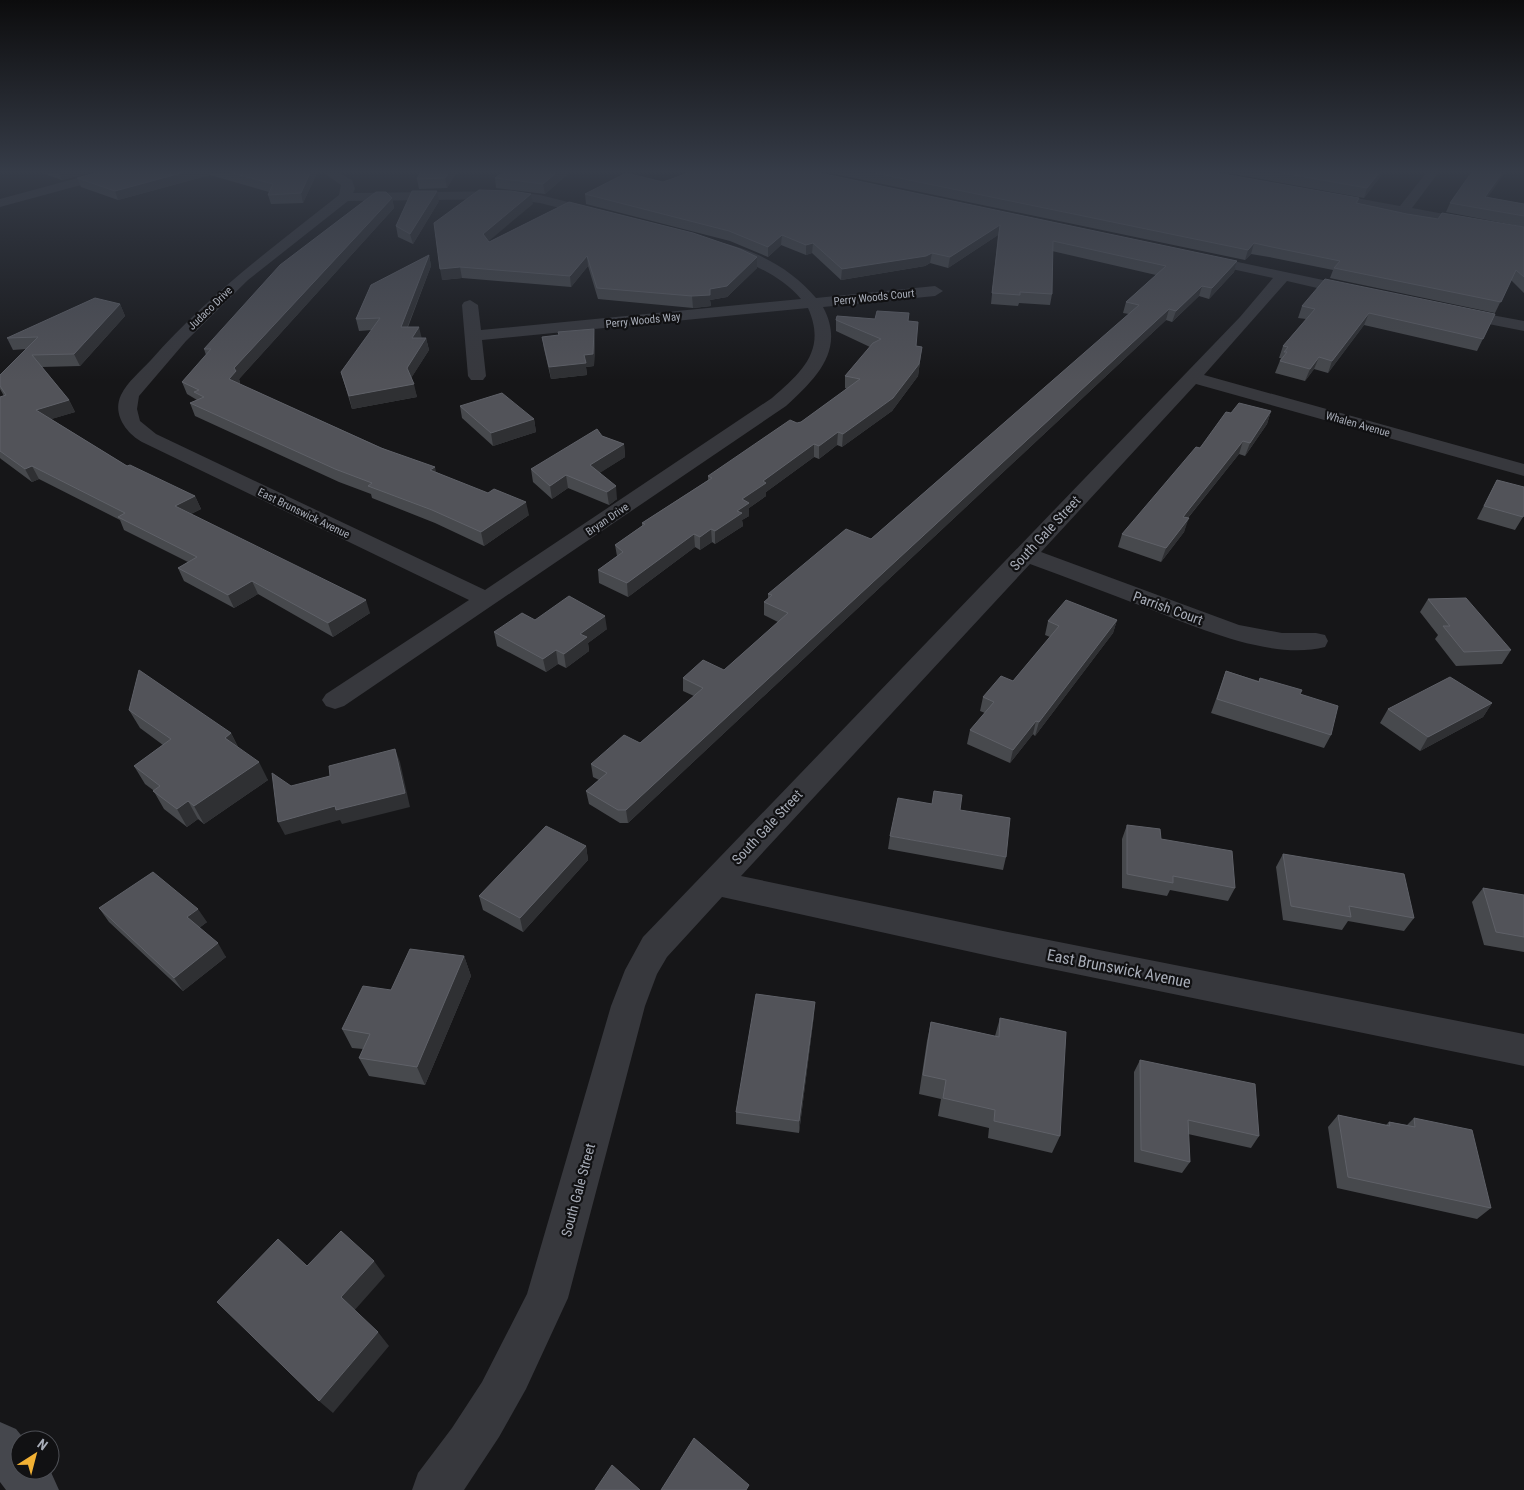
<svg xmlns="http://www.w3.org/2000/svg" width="1524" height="1490" viewBox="0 0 1524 1490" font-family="'Roboto Condensed',sans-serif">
  <rect width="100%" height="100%" fill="#161618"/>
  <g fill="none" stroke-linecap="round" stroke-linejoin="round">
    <!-- minor -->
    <path fill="#37383d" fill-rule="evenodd" d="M 324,173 L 339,173 L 352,180 L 355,189 L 353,193 L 510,191 L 540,195 L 604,211 L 606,214 L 599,218 L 540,203 L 510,199 L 348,201 L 248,280 L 186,341 L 139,396 L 137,409 L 140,421 L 156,434 L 485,590 L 772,398 C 802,372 827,350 808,308 L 482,340 L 486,376 L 483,380 L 471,380 L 468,376 L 462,305 L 464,302 L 470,300 L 478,305 L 481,330 L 801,299 C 780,274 747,262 718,250 L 716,247 L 718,244 L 723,243 C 758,251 793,270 816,298 L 935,286 L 943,291 L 935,296 L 823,307 C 846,350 816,378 786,406 L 344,706 L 335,709 L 326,706 L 322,700 L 326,694 L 469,600 L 142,442 C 126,433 112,414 121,395 C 127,382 142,370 151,360 C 206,297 273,247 339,195 L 341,185 Z
      M 1426,173 L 1438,173 L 1412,208 L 1524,229 L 1524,237 L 1323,200 L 1316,196 L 1323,192 L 1400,206 Z
      M 1200,254 L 1356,287 L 1364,292 L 1356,297 L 1287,281 L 1204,375 L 1524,464 L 1524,476 L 1196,384 L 1041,552 L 1239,625 L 1282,633 L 1316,633 L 1325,635 L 1328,641 L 1325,647 C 1270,661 1195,626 1144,607 C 1106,592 1068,578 1030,564 L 741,876 L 1003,931 L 1524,1034 L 1524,1066 L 1003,959 L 722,897 L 667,957 L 657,974 L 645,1006 L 568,1298 L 526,1389 L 499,1437 L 464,1490 L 412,1490 L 418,1473 L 452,1428 L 482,1382 L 527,1294 L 611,1006 L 625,970 L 643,937 L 1240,317 L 1273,278 L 1195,261 L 1193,258 Z
      M 1454,308 L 1524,321 L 1524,331 L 1448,316 L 1446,313 L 1448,310 Z"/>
    <!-- tertiary -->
    <path fill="#37383d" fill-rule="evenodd" d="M 96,173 L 116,173 L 114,176 L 0,207 L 0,199 Z"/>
    <!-- secondary -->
    <path fill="#45474d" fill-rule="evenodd" d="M 0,1422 L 16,1429 L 25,1440 L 20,1440 L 20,1470 L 50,1470 L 59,1490 L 6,1490 L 0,1482 Z"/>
  </g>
  <!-- wall -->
  <path fill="#47494d" d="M 42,173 L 89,173 L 62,180 Z
    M 95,173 L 317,173 L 303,203 L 271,204 L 268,195 L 269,192 L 210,175 L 118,200 L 81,187 L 77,178 Z
    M 456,173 L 447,188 L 419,189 L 417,179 Z
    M 502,173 L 569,173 L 545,194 L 496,188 L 495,178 Z
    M 830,173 L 1218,173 L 1359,198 L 1358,203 L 1407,214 L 1438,219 L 1524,227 L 1524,293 L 1511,280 L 1495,313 L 1330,278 L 1333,270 L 1269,257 L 1251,254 L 1245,260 Z
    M 1228,173 L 1383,173 L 1364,198 Z
    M 663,182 L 1237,261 L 1234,272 L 1209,299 L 1199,296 L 1172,322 L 1166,320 L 628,823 L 620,823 L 589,804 L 586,791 L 599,780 L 593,777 L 591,764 L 640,743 L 694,696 L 683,691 L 683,678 L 724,670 L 778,622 L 764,615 L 764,602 L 768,599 L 768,594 L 871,539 L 1129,314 L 1123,313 L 1126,302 L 1156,275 L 1052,251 L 1052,294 L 1050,305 L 1019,303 L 1018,306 L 991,304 L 998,235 L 948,268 L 930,263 L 925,266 L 841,280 L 812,253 L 806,255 L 781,245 L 768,257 L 730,241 L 586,204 L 585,194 Z
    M 1487,197 L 1524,204 L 1524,227 L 1446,212 L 1450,203 Z
    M 392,198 L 394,208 L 239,379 L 240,383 L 239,384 L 436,472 L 529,515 L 484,546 L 435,523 L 372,498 L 371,494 L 339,482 L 195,416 L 190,403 L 197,400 L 187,394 L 182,382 L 206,355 L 204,349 Z
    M 439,201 L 413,244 L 398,237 L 396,226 Z
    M 533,204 L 489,241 L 489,242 L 757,268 L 727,297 L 710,300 L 711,306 L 693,308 L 598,299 L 588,266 L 571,287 L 462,278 L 442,280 Z
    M 429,255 L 431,266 L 408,327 L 421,338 L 426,338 L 429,350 L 411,378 L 417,397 L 352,409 L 341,372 L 372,330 L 359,331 L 356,319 Z
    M 120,304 L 125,316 L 80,366 L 42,367 L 69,400 L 75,412 L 51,419 L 127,466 L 195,496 L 201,509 L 191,514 L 370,613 L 333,637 L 258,594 L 234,608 L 184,581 L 178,568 L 188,562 L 124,530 L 120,520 L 39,479 L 32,482 L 1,459 L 0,458 L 0,397 L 4,396 L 0,389 L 0,375 L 26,349 L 13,350 L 7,338 Z
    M 1302,306 L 1495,314 L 1477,351 L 1364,325 L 1328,373 L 1314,369 L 1305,381 L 1275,373 L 1281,358 L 1279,358 L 1283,346 L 1306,319 L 1298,318 Z
    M 836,320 L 909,322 L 916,346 L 922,347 L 918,376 L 892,411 L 842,447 L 837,445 L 819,459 L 814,457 L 766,492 L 766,496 L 749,508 L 749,516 L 742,520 L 743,526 L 715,544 L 712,542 L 700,550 L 695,547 L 628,597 L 599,583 L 598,570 L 617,556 L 615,545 L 642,526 L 642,523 L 708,480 L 708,476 L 801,422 L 847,389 L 845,388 L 845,376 L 870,347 L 836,331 Z
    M 542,337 L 595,340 L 594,366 L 586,367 L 587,375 L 551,379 L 544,349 Z
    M 460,406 L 534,419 L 536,432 L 493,446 L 462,418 Z
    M 1271,411 L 1267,424 L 1245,456 L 1239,454 L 1188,518 L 1184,532 L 1161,562 L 1118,547 L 1122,534 L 1231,413 Z
    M 602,436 L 624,444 L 625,457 L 599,473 L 617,499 L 609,505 L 568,488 L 552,499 L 533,482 L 531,469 Z
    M 1497,480 L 1523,517 L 1515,530 L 1477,519 Z
    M 1428,599 L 1511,650 L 1502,664 L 1456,666 L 1435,639 L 1438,635 L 1420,612 Z
    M 535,620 L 607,629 L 588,643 L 589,651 L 566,668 L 558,664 L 546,672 L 497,646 L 494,632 Z
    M 1117,620 L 1113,633 L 1035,736 L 1033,734 L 1010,763 L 967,744 L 970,730 L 985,713 L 980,711 L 983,697 L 1013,681 L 1050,637 L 1045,635 L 1048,621 Z
    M 1226,671 L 1259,681 L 1260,678 L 1300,694 L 1331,735 L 1324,748 L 1211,713 Z
    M 1492,703 L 1483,717 L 1420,751 L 1380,723 L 1388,709 Z
    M 129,710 L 231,733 L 238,747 L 268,780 L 204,824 L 198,819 L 187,827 L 164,809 L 153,790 L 145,784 L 134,766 L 163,745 L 140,728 Z
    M 1127,825 L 1161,839 L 1235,888 L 1228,901 L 1170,890 L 1167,896 L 1122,888 L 1122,839 Z
    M 890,836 L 1006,857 L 1003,870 L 888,849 Z
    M 586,846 L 588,860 L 523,932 L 483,910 L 479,896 Z
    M 1283,854 L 1414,918 L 1404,931 L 1348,921 L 1342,930 L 1283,920 L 1276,867 Z
    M 1483,888 L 1524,895 L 1524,952 L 1484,945 L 1472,902 Z
    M 99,908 L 207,922 L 199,928 L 226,957 L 183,991 L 109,922 Z
    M 464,956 L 471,976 L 425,1085 L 369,1076 L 359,1058 L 363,1049 L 352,1048 L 342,1029 L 391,990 Z
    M 814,1015 L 799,1133 L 736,1124 L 736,1112 Z
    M 1000,1018 L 1060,1136 L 1052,1153 L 988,1138 L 989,1128 L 938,1116 L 941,1099 L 919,1094 L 927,1041 L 931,1022 L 995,1036 Z
    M 1140,1060 L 1259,1136 L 1251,1148 L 1188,1134 L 1190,1162 L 1182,1173 L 1134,1162 L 1134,1072 Z
    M 1338,1115 L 1386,1125 L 1389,1122 L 1407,1125 L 1414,1118 L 1491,1208 L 1477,1219 L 1337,1188 L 1328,1127 Z"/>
  <!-- shaded-wall -->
  <path fill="#2f3033" d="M 59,173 L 89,173 L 62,180 Z
    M 181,173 L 209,173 L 210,175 L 118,200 L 115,191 Z
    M 310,173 L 317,173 L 303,203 L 301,193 Z
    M 448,173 L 456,173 L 447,188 L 445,178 Z
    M 556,173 L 569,173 L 545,194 L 543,184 Z
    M 1379,173 L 1383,173 L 1364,198 L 1367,188 Z
    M 1502,173 L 1505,173 L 1481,207 L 1485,197 Z
    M 437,191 L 439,201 L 413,244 L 410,234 Z
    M 531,194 L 533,204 L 485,244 L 483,234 Z
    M 392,198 L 394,208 L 239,379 L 240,383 L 233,391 L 229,379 L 234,368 Z
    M 1000,225 L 998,235 L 948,268 L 950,257 Z
    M 782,235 L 781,245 L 768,257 L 768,247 Z
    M 813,243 L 812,253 L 806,255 L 806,245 Z
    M 1254,243 L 1251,254 L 1245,260 L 1248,250 Z
    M 932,253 L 930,263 L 925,266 L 841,280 L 842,269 Z
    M 429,255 L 431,266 L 403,338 L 401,327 Z
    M 587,256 L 588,266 L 571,287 L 570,276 Z
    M 757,257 L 757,268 L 727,297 L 710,300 L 711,306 L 693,308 L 692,296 L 710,289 Z
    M 1237,261 L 1234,272 L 1209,299 L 1212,288 Z
    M 460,267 L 462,278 L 442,280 L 440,269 Z
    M 1202,286 L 1199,296 L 1172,322 L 1176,311 Z
    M 120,304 L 125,316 L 80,366 L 74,354 Z
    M 1169,309 L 1166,320 L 628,823 L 626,810 Z
    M 1369,313 L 1364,325 L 1328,373 L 1332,361 Z
    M 419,327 L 422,339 L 412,338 Z
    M 594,329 L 595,340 L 594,366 L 586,367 L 587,375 L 551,379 L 549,367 L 584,355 Z
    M 426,338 L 429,350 L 410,380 L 407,368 Z
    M 922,347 L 918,376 L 892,411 L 842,447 L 843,434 Z
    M 1319,357 L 1314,369 L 1305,381 L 1310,369 Z
    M 414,384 L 417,397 L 352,409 L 349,396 Z
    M 69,400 L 75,412 L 42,422 L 36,410 Z
    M 1271,411 L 1267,424 L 1245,456 L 1250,443 Z
    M 534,419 L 536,432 L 493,446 L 491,433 Z
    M 838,432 L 837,445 L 819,459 L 819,446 Z
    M 1243,441 L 1239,454 L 1178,530 L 1183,517 Z
    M 624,444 L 625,457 L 592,478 L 590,465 Z
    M 814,444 L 814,457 L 766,492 L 766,496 L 749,508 L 749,516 L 742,520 L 743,526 L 715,544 L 715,531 L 737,511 L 742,499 L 763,481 Z
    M 32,466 L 39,479 L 32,482 L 25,469 Z
    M 435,467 L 438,480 L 430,470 Z
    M 566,475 L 568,488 L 552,499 L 550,486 Z
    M 616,486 L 617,499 L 609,505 L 607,492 Z
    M 195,496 L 201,509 L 181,519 L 175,506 Z
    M 526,502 L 529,515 L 484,546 L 481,532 Z
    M 1189,518 L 1184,532 L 1161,562 L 1166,548 Z
    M 711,529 L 712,542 L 700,550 L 700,537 Z
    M 694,534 L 695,547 L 628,597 L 627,583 Z
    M 252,581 L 258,594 L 234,608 L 228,595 Z
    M 366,600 L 370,613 L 333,637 L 328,623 Z
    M 605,616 L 607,629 L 588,643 L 589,651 L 566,668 L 564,654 L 580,634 Z
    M 1117,620 L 1113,633 L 1035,736 L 1039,722 Z
    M 556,650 L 558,664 L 546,672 L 543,659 Z
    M 1492,703 L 1483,717 L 1420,751 L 1428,737 Z
    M 1036,721 L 1033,734 L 1010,763 L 1013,750 Z
    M 231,733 L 240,751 L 225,738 Z
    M 395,749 L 400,762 L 410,807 L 342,824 L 340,820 L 285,835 L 278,822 Z
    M 259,762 L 268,780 L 204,824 L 194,806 Z
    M 188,801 L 198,819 L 187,827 L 177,809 Z
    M 586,846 L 588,860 L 523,932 L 520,918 Z
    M 198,909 L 207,922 L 195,931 L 187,917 Z
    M 218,943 L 226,957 L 183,991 L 174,978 Z
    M 464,956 L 471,976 L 425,1085 L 417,1067 Z
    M 815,1002 L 814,1015 L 799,1133 L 799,1121 Z
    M 374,1261 L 385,1276 L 353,1312 L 341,1297 Z
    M 378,1332 L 389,1346 L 333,1413 L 319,1401 Z"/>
  <!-- building -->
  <path fill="#525359" stroke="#5f6168" d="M 95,173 L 181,173 L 115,191 L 77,178 Z
    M 232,173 L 310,173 L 301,193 L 268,195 L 273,184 Z
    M 420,173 L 448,173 L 445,178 L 417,179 Z
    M 502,173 L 556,173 L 543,184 L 495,178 Z
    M 626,173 L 663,182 L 688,173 L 820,173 L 1237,261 L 1212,288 L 1202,286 L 1176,311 L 1169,309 L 626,810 L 618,810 L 586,791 L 607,773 L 591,764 L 624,735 L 640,743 L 703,688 L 683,678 L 703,660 L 724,670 L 788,613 L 764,602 L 772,595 L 768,594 L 846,529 L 871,539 L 1139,305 L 1126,302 L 1166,266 L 1053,241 L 1052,294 L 1020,292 L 1020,295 L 992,293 L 1000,225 L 950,257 L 932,253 L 926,256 L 842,269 L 813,243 L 806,245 L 782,235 L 768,247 L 729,231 L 585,194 Z
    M 875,173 L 1218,173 L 1359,198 L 1356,203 L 1407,214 L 1438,219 L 1442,213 L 1524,227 L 1524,277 L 1516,270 L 1501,302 L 1334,268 L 1340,261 L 1272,247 L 1254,243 L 1248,250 Z
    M 1282,173 L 1379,173 L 1367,188 Z
    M 1471,173 L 1502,173 L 1485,197 L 1524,204 L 1524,216 L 1450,203 Z
    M 479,190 L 511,191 L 531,194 L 483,234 L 489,242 L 569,202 L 693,233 L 740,249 L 757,257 L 727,286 L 710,289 L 710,295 L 692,296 L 597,288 L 587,256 L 570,276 L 460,267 L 440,269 L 434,223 Z
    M 412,191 L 437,191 L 410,234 L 396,226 Z
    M 376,192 L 386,192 L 392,198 L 234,368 L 236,371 L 229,379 L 381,448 L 435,467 L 430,470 L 488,493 L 494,489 L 526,502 L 481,532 L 432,510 L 368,486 L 372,483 L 335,469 L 190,403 L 204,397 L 194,392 L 199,390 L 182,382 L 211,349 L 204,349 L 280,265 Z
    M 429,255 L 401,327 L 419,327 L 412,338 L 426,338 L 407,368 L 414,384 L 349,396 L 341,372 L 380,318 L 356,319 L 371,285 Z
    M 1325,279 L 1495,314 L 1483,339 L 1369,313 L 1332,361 L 1319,357 L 1310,369 L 1280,361 L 1287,352 L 1284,352 L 1288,347 L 1283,346 L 1315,309 L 1302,306 Z
    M 95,298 L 120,304 L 74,354 L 32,355 L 69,400 L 36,410 L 127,466 L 130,465 L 195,496 L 175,506 L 366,600 L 328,623 L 252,581 L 228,595 L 178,568 L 197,557 L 118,517 L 125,513 L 32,466 L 25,469 L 0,451 L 0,397 L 6,395 L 0,386 L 0,375 L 38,337 L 7,338 Z
    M 877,311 L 909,313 L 908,321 L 918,322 L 916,346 L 922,347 L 919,364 L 893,398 L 843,434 L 838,432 L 819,446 L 814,444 L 763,481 L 766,483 L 742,499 L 749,503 L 737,511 L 742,513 L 715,531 L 711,529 L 700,537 L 694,534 L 627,583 L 598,570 L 623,552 L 615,545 L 645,524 L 642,523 L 712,478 L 708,476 L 790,420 L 797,423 L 801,422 L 860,379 L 845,376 L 873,343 L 881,339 L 836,320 L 837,316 L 875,319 Z
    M 594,329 L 593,354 L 584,355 L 586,363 L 549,367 L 542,337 L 559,335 L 558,332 Z
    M 502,393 L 534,419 L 491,433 L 460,406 Z
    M 1239,403 L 1271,411 L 1250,443 L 1243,441 L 1183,517 L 1189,518 L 1166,548 L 1122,534 L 1196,447 L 1200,448 L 1226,412 L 1231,413 Z
    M 597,429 L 602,436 L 624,444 L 590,465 L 616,486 L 607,492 L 566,475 L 550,486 L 531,469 Z
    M 1497,480 L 1524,487 L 1524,515 L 1523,517 L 1484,506 Z
    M 569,596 L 605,616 L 580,634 L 587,637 L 564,654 L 556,650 L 543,659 L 494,632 L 522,613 L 535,620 Z
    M 1466,598 L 1511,650 L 1464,652 L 1443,626 L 1450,626 L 1428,599 Z
    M 1066,600 L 1117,620 L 1039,722 L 1036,721 L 1013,750 L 970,730 L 994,702 L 983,697 L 1001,676 L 1013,681 L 1059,626 L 1048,621 Z
    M 139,670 L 231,733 L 225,738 L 259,762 L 194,806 L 188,801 L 177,809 L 153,791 L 160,786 L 134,766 L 171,739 L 129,710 Z
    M 1226,671 L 1259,682 L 1260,678 L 1302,690 L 1300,694 L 1338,706 L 1331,735 L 1217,699 Z
    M 1450,677 L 1492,703 L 1428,737 L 1388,709 Z
    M 395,749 L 405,793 L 336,810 L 335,806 L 278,822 L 272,773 L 291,786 L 330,776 L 329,766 Z
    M 934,791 L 962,795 L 960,810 L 1010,818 L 1006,857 L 890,836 L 898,798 L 932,804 Z
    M 1127,825 L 1160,829 L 1161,839 L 1232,851 L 1235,888 L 1173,876 L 1173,883 L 1127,874 Z
    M 546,826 L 586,846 L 520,918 L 479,896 Z
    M 1283,854 L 1404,874 L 1414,918 L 1349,906 L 1351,917 L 1291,906 Z
    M 153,872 L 198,909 L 187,917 L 218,943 L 174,978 L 99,908 Z
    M 1483,888 L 1524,895 L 1524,937 L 1496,932 Z
    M 410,949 L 464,956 L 417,1067 L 359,1058 L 370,1034 L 342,1029 L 363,986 L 391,990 Z
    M 756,994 L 815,1002 L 799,1121 L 736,1112 Z
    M 1000,1018 L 1066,1032 L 1060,1136 L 994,1121 L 995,1110 L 943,1098 L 946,1080 L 923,1075 L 931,1022 L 999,1037 Z
    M 1140,1060 L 1255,1084 L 1259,1136 L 1188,1120 L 1190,1162 L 1141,1150 Z
    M 1338,1115 L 1390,1126 L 1389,1122 L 1415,1127 L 1414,1118 L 1472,1130 L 1491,1208 L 1348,1177 Z
    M 341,1231 L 374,1261 L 341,1297 L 378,1332 L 319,1401 L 217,1302 L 278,1239 L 307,1266 Z
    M 694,1438 L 749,1485 L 746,1490 L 661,1490 Z
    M 612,1465 L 640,1490 L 595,1490 Z"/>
  <!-- sky -->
  <linearGradient id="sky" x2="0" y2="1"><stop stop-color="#0c0c0d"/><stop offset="0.45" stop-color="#363c48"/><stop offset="1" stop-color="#363c48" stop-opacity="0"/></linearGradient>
  <rect width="1524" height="381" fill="url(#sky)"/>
  <g text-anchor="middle" stroke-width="4.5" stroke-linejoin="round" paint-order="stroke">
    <!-- far-street labels -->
    <g font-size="11" fill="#a8adb8" stroke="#111113">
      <text transform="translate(874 297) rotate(-6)" y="4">Perry Woods Court</text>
      <text transform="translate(210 308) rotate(-44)" y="4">Judaco Drive</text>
      <text transform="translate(643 320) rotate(-6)" y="4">Perry Woods Way</text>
      <text transform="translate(1358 424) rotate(16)" y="4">Whalen Avenue</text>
      <text transform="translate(304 513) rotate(26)" y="4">East Brunswick Avenue</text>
      <text transform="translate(607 519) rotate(-34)" y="4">Bryan Drive</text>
    </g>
    <!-- street labels -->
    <g font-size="14" fill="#a8adb8" stroke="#111113">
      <text transform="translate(1045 533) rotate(-47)" y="5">South Gale Street</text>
      <text transform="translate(1168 608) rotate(20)" y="5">Parrish Court</text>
      <text transform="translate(767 827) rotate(-47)" y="5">South Gale Street</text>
      <text transform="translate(578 1190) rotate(-75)" y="5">South Gale Street</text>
    </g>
    <!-- near-street labels -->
    <g font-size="16" fill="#a8adb8" stroke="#111113">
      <text transform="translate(1119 968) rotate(11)" y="6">East Brunswick Avenue</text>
    </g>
  </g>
  <!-- north arrow -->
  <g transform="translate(35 1455) rotate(36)"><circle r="24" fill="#111113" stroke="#4d4f55"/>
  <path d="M0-4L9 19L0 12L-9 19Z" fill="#f2b134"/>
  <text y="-8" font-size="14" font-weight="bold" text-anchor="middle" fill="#a8adb8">N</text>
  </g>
</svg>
